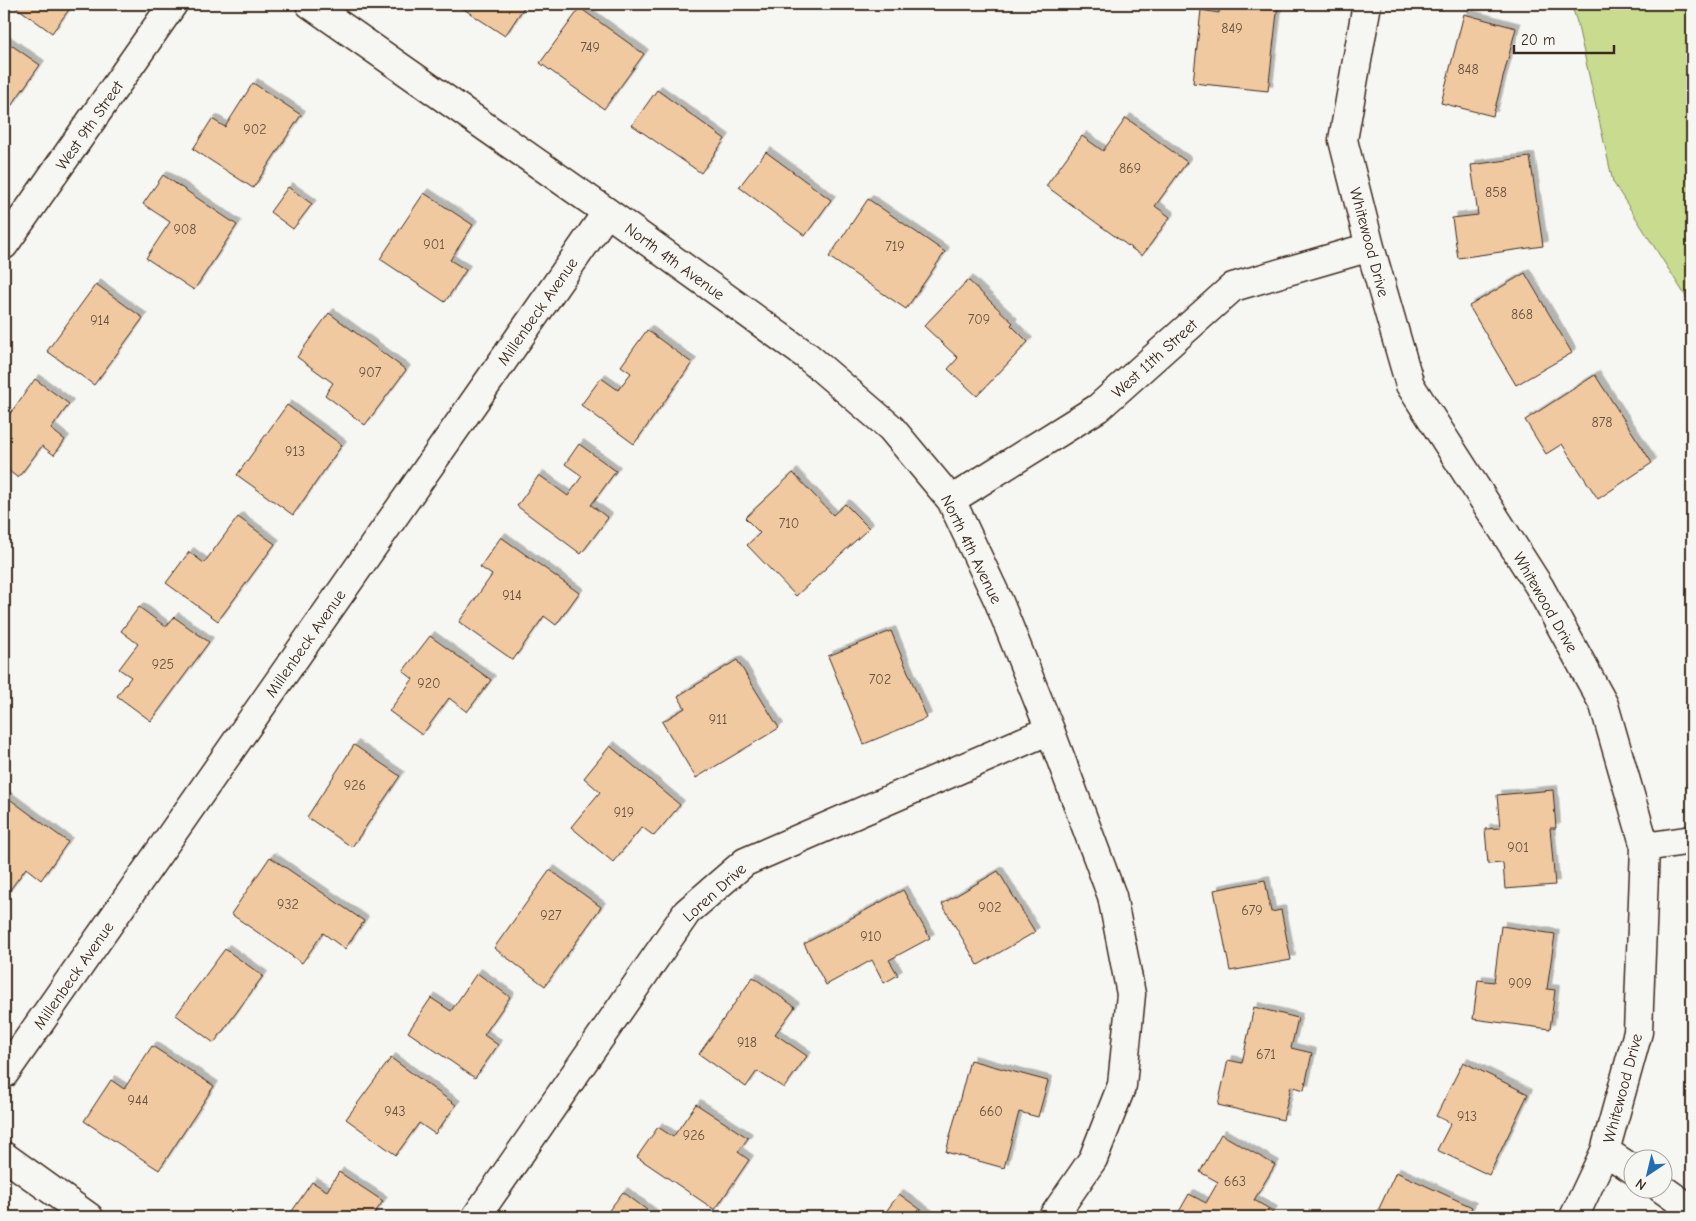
<svg xmlns="http://www.w3.org/2000/svg" width="1696" height="1221" viewBox="0 0 1696 1221" font-family="'Comic Neue',sans-serif">
  <defs>
    <filter id="shadow"><feDropShadow dx="4.5" dy="-4.5" stdDeviation="0" flood-color="#0004"/></filter>
  </defs>
  <rect width="100%" height="100%" fill="#f6f6f2"/>
  <filter id="ink" filterUnits="userSpaceOnUse"><feTurbulence type="fractalNoise" baseFrequency=".02" numOctaves="2"/><feDisplacementMap in="SourceGraphic" scale="10" xChannelSelector="R" yChannelSelector="G"/><feConvolveMatrix kernelMatrix="1 2 1 2 8 2 1 2 1" color-interpolation-filters="sRGB"/></filter>
  <g filter="url(#ink)">
    <!-- green -->
    <path fill="#c9db8f" stroke="#828256" d="M 1571,4 L 1692,4 L 1692,306 L 1613,182 L 1577,22 Z"/>
    <!-- building -->
    <path fill="#f1c9a1" stroke="#3b2a1e" filter="url(#shadow)" d="M 12,4 L 73,4 L 52,33 Z
      M 456,4 L 526,4 L 505,36 Z
      M 1220,4 L 1278,4 L 1268,91 L 1193,83 L 1201,10 L 1219,13 Z
      M 580,8 L 644,54 L 604,109 L 540,63 Z
      M 1464,14 L 1516,28 L 1493,116 L 1441,103 Z
      M 4,40 L 40,65 L 9,109 L 4,106 Z
      M 253,83 L 301,115 L 253,188 L 193,149 L 212,119 L 225,127 Z
      M 657,90 L 725,139 L 701,173 L 632,125 Z
      M 1126,118 L 1187,162 L 1155,206 L 1170,217 L 1142,256 L 1046,186 L 1082,136 L 1103,151 Z
      M 766,152 L 831,200 L 805,236 L 739,187 Z
      M 1530,157 L 1543,246 L 1458,258 L 1452,218 L 1478,215 L 1471,165 Z
      M 163,175 L 237,225 L 194,290 L 146,258 L 170,222 L 143,204 Z
      M 288,187 L 312,204 L 293,229 L 270,212 Z
      M 424,193 L 473,225 L 450,260 L 466,270 L 445,302 L 380,259 Z
      M 868,199 L 945,252 L 906,309 L 829,257 Z
      M 1525,273 L 1572,353 L 1516,385 L 1469,306 Z
      M 968,280 L 1013,323 L 1011,325 L 1028,342 L 977,396 L 948,369 L 958,358 L 924,326 Z
      M 96,284 L 143,318 L 94,385 L 47,351 Z
      M 329,313 L 406,370 L 365,425 L 325,395 L 333,383 L 297,357 Z
      M 647,330 L 692,363 L 634,444 L 581,405 L 601,378 L 618,390 L 631,373 L 621,366 Z
      M 1595,375 L 1652,463 L 1598,499 L 1562,444 L 1546,454 L 1525,420 Z
      M 35,379 L 69,404 L 51,429 L 65,440 L 54,455 L 42,446 L 18,478 L 4,467 L 4,422 Z
      M 287,405 L 342,445 L 293,515 L 237,475 Z
      M 579,444 L 616,471 L 591,505 L 608,518 L 581,554 L 517,506 L 539,475 L 568,496 L 582,476 L 565,464 Z
      M 793,473 L 833,515 L 845,504 L 869,528 L 796,596 L 747,545 L 760,533 L 745,518 Z
      M 238,517 L 275,544 L 218,621 L 166,583 L 189,552 L 204,563 Z
      M 501,537 L 579,593 L 556,625 L 544,616 L 513,660 L 459,622 L 492,575 L 480,567 Z
      M 139,607 L 166,627 L 174,617 L 209,642 L 151,721 L 117,696 L 131,677 L 119,669 L 138,644 L 121,631 Z
      M 891,631 L 927,718 L 864,744 L 828,656 Z
      M 430,636 L 491,680 L 467,712 L 449,698 L 422,735 L 389,711 L 413,679 L 403,671 Z
      M 737,660 L 779,728 L 696,778 L 662,722 L 685,708 L 678,696 Z
      M 354,745 L 400,776 L 352,847 L 307,817 Z
      M 610,746 L 680,805 L 654,836 L 642,827 L 613,862 L 571,827 L 600,792 L 584,778 Z
      M 1553,790 L 1556,828 L 1550,828 L 1555,885 L 1505,889 L 1503,863 L 1488,864 L 1485,829 L 1500,828 L 1497,795 Z
      M 4,795 L 68,842 L 41,880 L 26,868 L 4,898 Z
      M 270,857 L 364,921 L 345,949 L 323,933 L 302,963 L 231,914 Z
      M 550,870 L 601,907 L 545,986 L 494,948 Z
      M 998,871 L 1035,932 L 978,965 L 942,904 Z
      M 1265,880 L 1271,912 L 1281,910 L 1291,960 L 1230,971 L 1214,890 Z
      M 903,890 L 930,938 L 889,960 L 898,975 L 884,983 L 872,960 L 826,985 L 804,944 Z
      M 1501,926 L 1555,934 L 1547,989 L 1555,990 L 1550,1029 L 1473,1019 L 1478,980 L 1494,982 Z
      M 225,949 L 263,976 L 214,1043 L 176,1015 Z
      M 477,973 L 510,997 L 484,1035 L 498,1045 L 475,1078 L 408,1032 L 431,998 L 451,1011 Z
      M 753,977 L 795,1007 L 775,1034 L 807,1056 L 784,1088 L 757,1071 L 746,1087 L 699,1054 Z
      M 1254,1007 L 1298,1018 L 1291,1048 L 1312,1053 L 1304,1090 L 1291,1086 L 1283,1120 L 1218,1105 L 1228,1060 L 1242,1063 Z
      M 152,1046 L 214,1086 L 159,1170 L 84,1121 L 111,1080 L 124,1089 Z
      M 391,1058 L 456,1105 L 435,1134 L 419,1123 L 396,1155 L 346,1119 Z
      M 970,1060 L 1048,1081 L 1038,1117 L 1019,1112 L 1004,1168 L 946,1152 Z
      M 1463,1062 L 1528,1094 L 1489,1175 L 1437,1150 L 1451,1123 L 1436,1116 Z
      M 696,1104 L 748,1138 L 738,1152 L 749,1160 L 715,1210 L 637,1157 L 658,1127 L 673,1137 Z
      M 1221,1134 L 1275,1165 L 1254,1200 L 1273,1211 L 1269,1217 L 1176,1217 L 1189,1194 L 1206,1203 L 1218,1182 L 1200,1172 Z
      M 339,1172 L 383,1201 L 372,1217 L 288,1217 L 312,1182 L 327,1191 Z
      M 1396,1172 L 1472,1207 L 1467,1217 L 1375,1217 Z
      M 623,1192 L 655,1216 L 655,1217 L 604,1217 Z
      M 899,1194 L 931,1217 L 882,1217 Z"/>
    <g fill="none" stroke-linecap="round" stroke-linejoin="round">
      <defs>
        <path id="minor" d="M 310,4 L 607,212 L 807,356 L 891,428 L 951,500 L 999,602 L 1050,730 L 1112,896 L 1131,994 L 1122,1085 L 1093,1159 L 1053,1217
          M 1367,4 L 1343,140 L 1370,247 L 1410,385 L 1539,586 L 1604,705 L 1645,847 L 1638,1032 L 1605,1151 L 1574,1217
          M 4,245 L 173,4
          M 951,500 L 1098,408 L 1233,287 L 1370,247
          M 1645,847 L 1692,840
          M 4,1074 L 607,212
          M 1605,1151 L 1634,1170
          M 4,1156 L 89,1217
          M 1661,1188 L 1692,1210
          M 476,1217 L 687,912 L 745,862 L 1050,730"/>
      </defs>
      <!-- minor casing -->
      <use href="#minor" stroke="#3b2a1e" stroke-width="31"/>
      <!-- minor -->
      <use href="#minor" stroke="#f6f6f2" stroke-width="28"/>
    </g>
  </g>
  <g text-anchor="middle" stroke-width="4.5" stroke-linejoin="round" paint-order="stroke">
    <!-- number labels -->
    <g font-size="14" fill="#68523f">
      <text x="1232" y="33">849</text>
      <text x="590" y="52">749</text>
      <text x="1468" y="74">848</text>
      <text x="255" y="134">902</text>
      <text x="1130" y="173">869</text>
      <text x="1496" y="197">858</text>
      <text x="185" y="234">908</text>
      <text x="434" y="249">901</text>
      <text x="895" y="251">719</text>
      <text x="1522" y="319">868</text>
      <text x="979" y="324">709</text>
      <text x="100" y="325">914</text>
      <text x="370" y="377">907</text>
      <text x="1602" y="427">878</text>
      <text x="295" y="456">913</text>
      <text x="789" y="528">710</text>
      <text x="512" y="600">914</text>
      <text x="163" y="669">925</text>
      <text x="880" y="684">702</text>
      <text x="429" y="688">920</text>
      <text x="718" y="724">911</text>
      <text x="355" y="790">926</text>
      <text x="624" y="817">919</text>
      <text x="1518" y="852">901</text>
      <text x="288" y="909">932</text>
      <text x="990" y="912">902</text>
      <text x="1252" y="915">679</text>
      <text x="551" y="920">927</text>
      <text x="871" y="941">910</text>
      <text x="1520" y="988">909</text>
      <text x="747" y="1047">918</text>
      <text x="1266" y="1059">671</text>
      <text x="138" y="1105">944</text>
      <text x="395" y="1116">943</text>
      <text x="991" y="1116">660</text>
      <text x="1467" y="1121">913</text>
      <text x="694" y="1140">926</text>
      <text x="1235" y="1186">663</text>
    </g>
    <!-- street labels -->
    <g font-size="16" fill="#3b2a1e" stroke="#f6f6f2">
      <text transform="translate(89 125) rotate(-55)" y="6">West 9th Street</text>
      <text transform="translate(1370 242) rotate(75)" y="6">Whitewood Drive</text>
      <text transform="translate(675 261) rotate(36)" y="6">North 4th Avenue</text>
      <text transform="translate(537 311) rotate(-55)" y="6">Millenbeck Avenue</text>
      <text transform="translate(1154 358) rotate(-42)" y="6">West 11th Street</text>
      <text transform="translate(972 549) rotate(64)" y="6">North 4th Avenue</text>
      <text transform="translate(1546 602) rotate(60)" y="6">Whitewood Drive</text>
      <text transform="translate(305 643) rotate(-55)" y="6">Millenbeck Avenue</text>
      <text transform="translate(714 892) rotate(-42)" y="6">Loren Drive</text>
      <text transform="translate(73 975) rotate(-55)" y="6">Millenbeck Avenue</text>
      <text transform="translate(1622 1088) rotate(-75)" y="6">Whitewood Drive</text>
    </g>
  </g>
  <!-- margin -->
  <rect width="1696" height="1221" fill="none" stroke="#f6f6f2" stroke-width="20"/>
  <rect x="10" y="10" width="1676" height="1201" fill="none" stroke="#3b2a1e" stroke-width="2" filter="url(#ink)"/>
  <!-- north arrow -->
  <g transform="translate(1648 1174) rotate(215)"><circle r="24" fill="#f6f6f2" stroke="#aba49d"/>
  <path d="M0-4L9 19L0 12L-9 19Z" fill="#1f6fb2"/>
  <text y="-8" font-size="14" font-weight="bold" text-anchor="middle" fill="#3b2a1e">N</text>
  </g>
  <!-- scale -->
  <path d="M1514 45v8h100v-8" fill="none" stroke="#3b2a1e" stroke-width="2.5"/>
  <text x="1521" y="45" font-size="15" fill="#3b2a1e" stroke="#f6f6f2" stroke-width="4" paint-order="stroke">20 m</text>
</svg>
